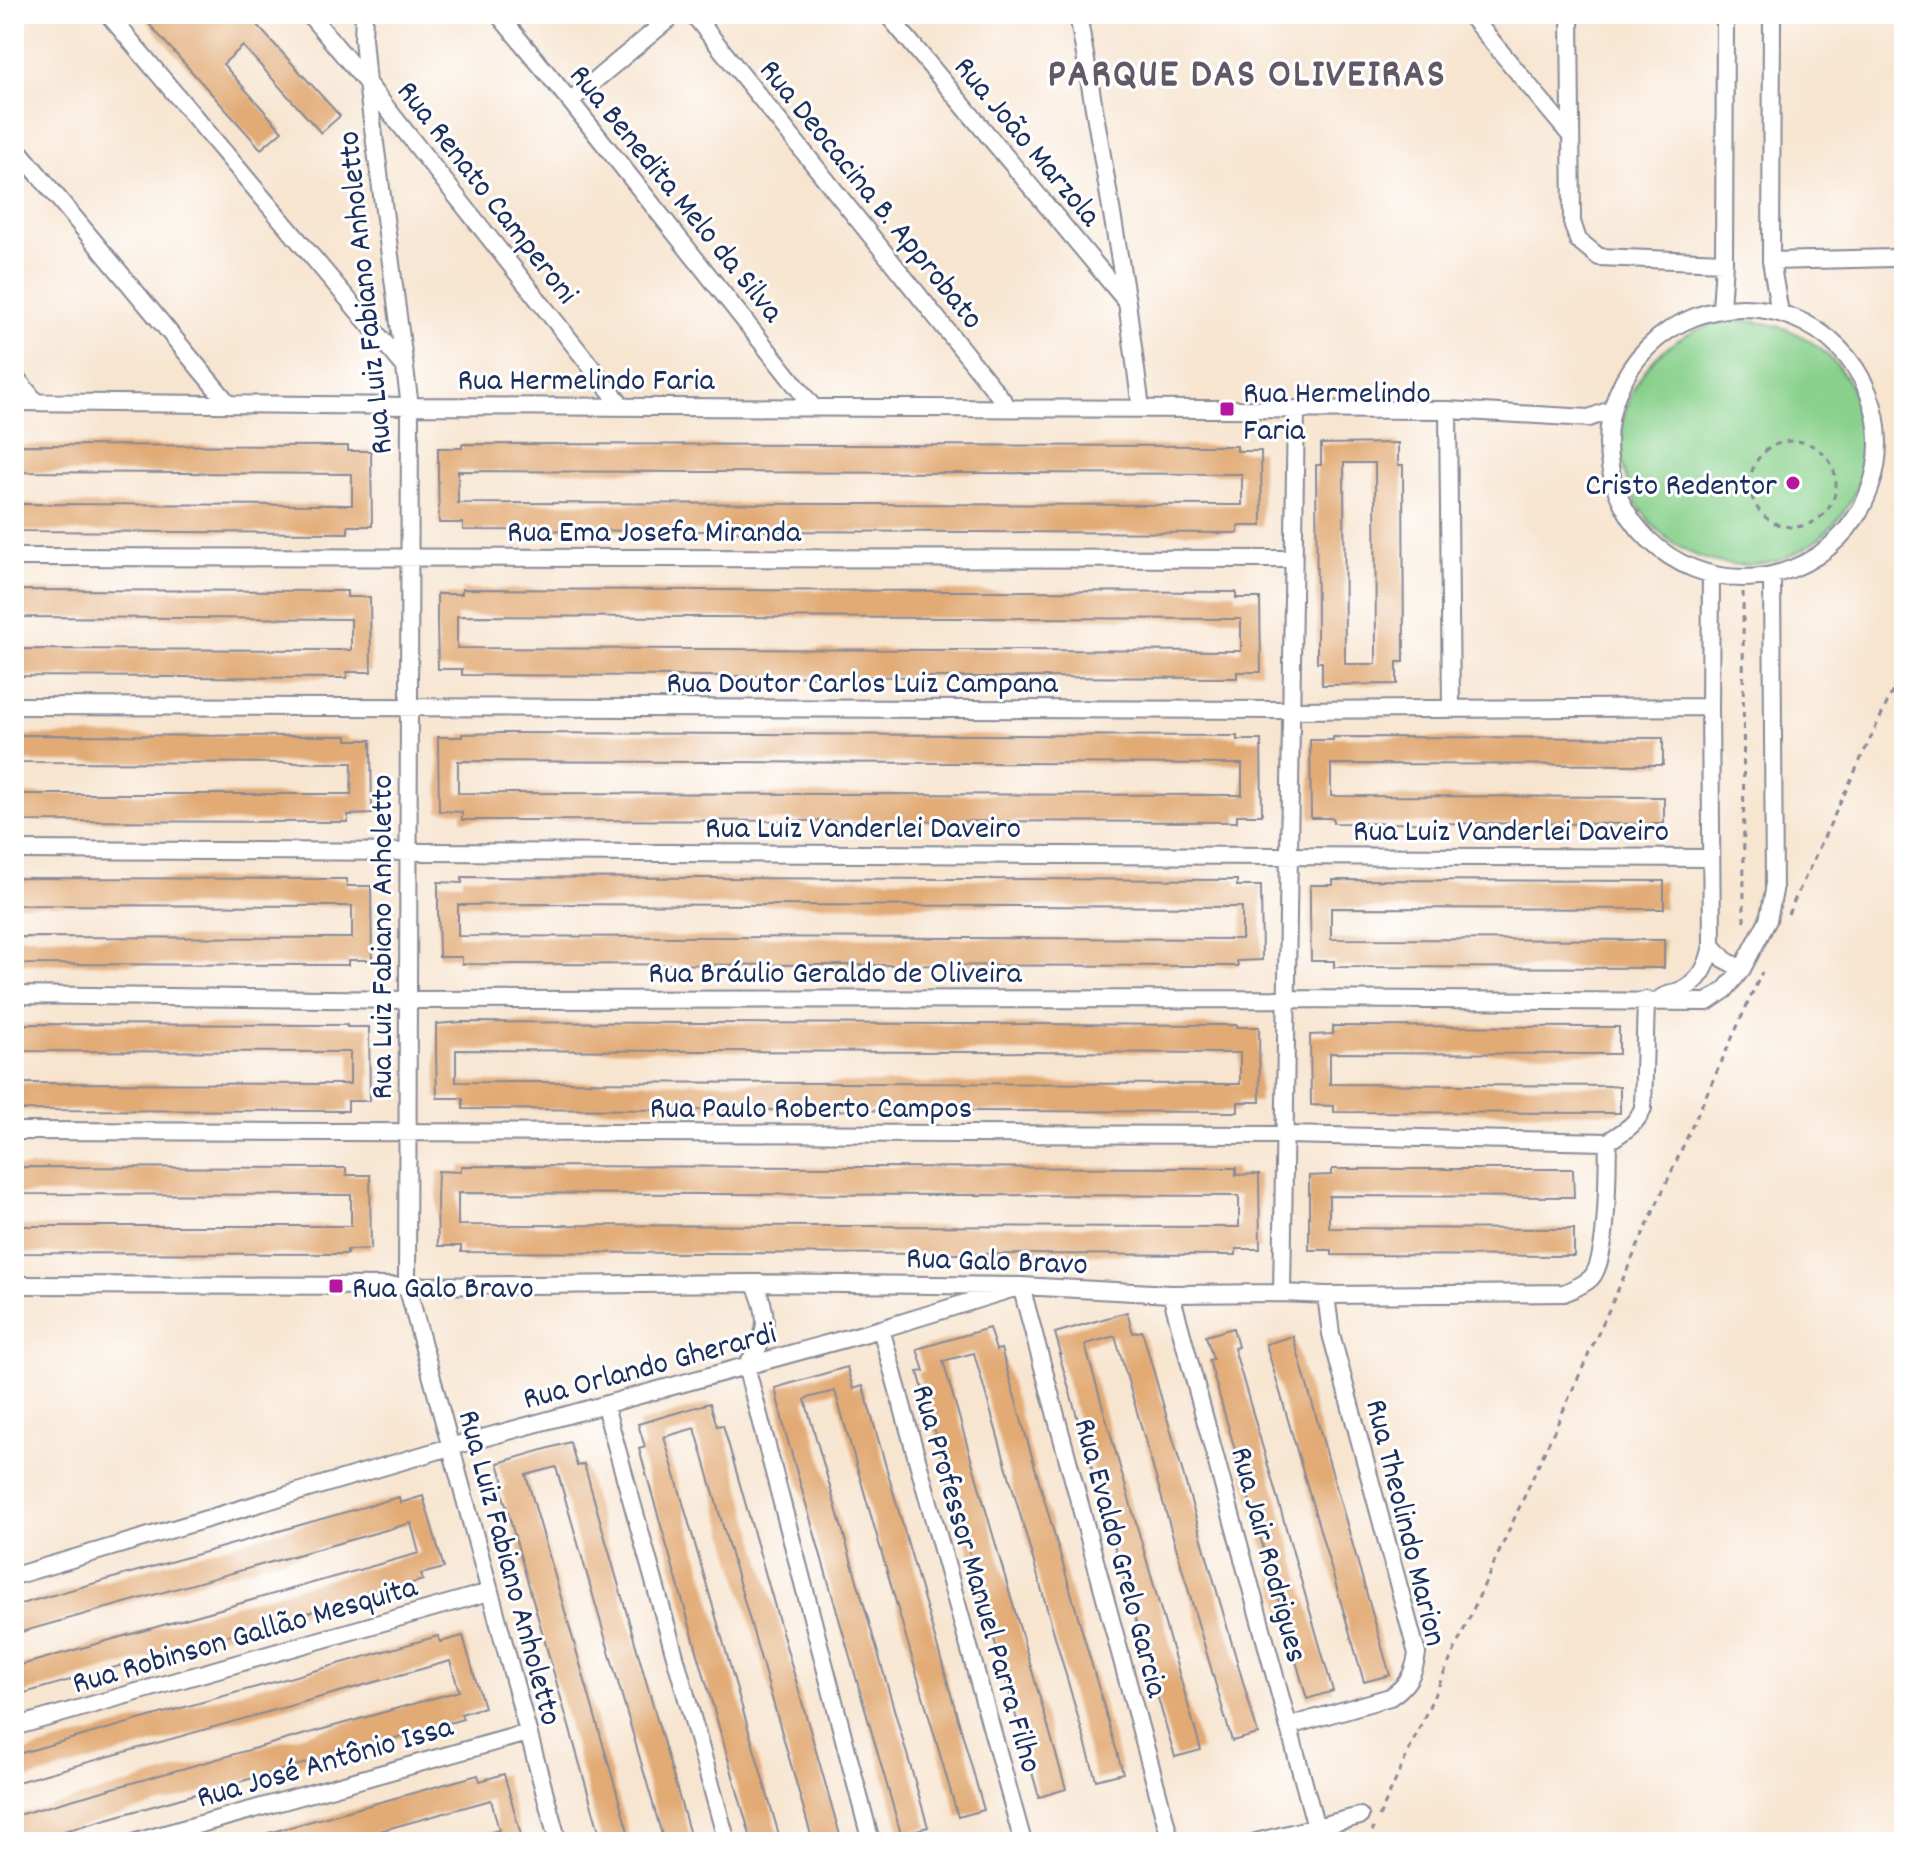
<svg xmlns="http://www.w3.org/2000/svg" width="1918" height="1856" viewBox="0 0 1918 1856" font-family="Dekko,sans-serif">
  <rect width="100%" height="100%" fill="#fff"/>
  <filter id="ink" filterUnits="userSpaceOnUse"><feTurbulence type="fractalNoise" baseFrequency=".0125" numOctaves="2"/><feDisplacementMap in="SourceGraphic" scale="16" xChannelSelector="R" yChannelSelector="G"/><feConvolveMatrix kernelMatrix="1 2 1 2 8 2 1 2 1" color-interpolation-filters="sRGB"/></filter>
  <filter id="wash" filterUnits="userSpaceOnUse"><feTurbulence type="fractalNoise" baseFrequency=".006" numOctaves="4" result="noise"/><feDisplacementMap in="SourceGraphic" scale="32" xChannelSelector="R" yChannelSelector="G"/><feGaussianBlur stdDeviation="1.8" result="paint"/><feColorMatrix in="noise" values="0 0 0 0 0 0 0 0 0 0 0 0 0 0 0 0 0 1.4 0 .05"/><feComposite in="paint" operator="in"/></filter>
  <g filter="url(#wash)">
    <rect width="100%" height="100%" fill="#f7e5d0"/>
    <!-- green -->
    <path fill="#88d08b" stroke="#528074" stroke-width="2" d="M1621 443a122 122 0 1 1 244 0a122 122 0 1 1-244 0Z"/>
    <g id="blocks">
      <!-- building -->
      <path fill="#e2aa74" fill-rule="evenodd" d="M 140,14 L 247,14 L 340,116 L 321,133 L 243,46 L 223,64 L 282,131 L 261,149 Z
        M 1398,443 L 1398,465 L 1403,465 L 1404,662 L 1397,662 L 1397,684 L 1322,685 L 1322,662 L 1317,662 L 1317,629 L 1316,465 L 1321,465 L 1321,444 ZM 1344,463 L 1375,463 L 1376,664 L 1345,664 Z
        M 462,444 L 1237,446 L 1237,451 L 1261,451 L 1262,526 L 1238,526 L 1238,533 L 463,530 L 463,523 L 439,523 L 438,475 L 438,448 L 462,448 ZM 458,471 L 1242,474 L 1242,505 L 458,503 Z
        M 14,445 L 348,446 L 348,451 L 371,451 L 372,526 L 348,526 L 348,533 L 14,531 L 14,504 L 352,505 L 352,474 L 14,472 Z
        M 462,589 L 1236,592 L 1236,598 L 1260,598 L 1261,672 L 1237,672 L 1237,678 L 462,675 L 462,669 L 438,669 L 437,621 L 437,594 L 462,594 ZM 457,616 L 1241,619 L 1241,651 L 457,648 Z
        M 16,590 L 347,591 L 347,597 L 370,597 L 371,672 L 347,672 L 347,678 L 14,676 L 14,649 L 351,650 L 351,619 L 14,617 Z
        M 503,733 L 1237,736 L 1237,740 L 1261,740 L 1262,815 L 1237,815 L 1237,822 L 504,820 L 462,820 L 462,812 L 439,811 L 438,737 L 462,737 L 462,734 ZM 458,761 L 1242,764 L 1242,795 L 458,793 Z
        M 16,735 L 347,736 L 347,740 L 371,740 L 372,814 L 348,815 L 348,822 L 14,821 L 14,794 L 351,794 L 352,763 L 16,762 Z
        M 1333,737 L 1663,738 L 1663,765 L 1331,764 L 1331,796 L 1664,797 L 1664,824 L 1333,823 L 1333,818 L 1311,818 L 1310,740 L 1333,740 Z
        M 462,877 L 1237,880 L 1237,886 L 1261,886 L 1262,960 L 1237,961 L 1238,966 L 462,964 L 462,957 L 439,957 L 438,910 L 438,882 L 462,883 ZM 531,904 L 1242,907 L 1242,939 L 458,936 L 458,905 Z
        M 14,878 L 347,879 L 347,886 L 371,886 L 372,960 L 348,960 L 348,965 L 14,964 L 14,937 L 352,938 L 352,906 L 14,905 Z
        M 1333,880 L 1664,881 L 1664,909 L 1331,908 L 1331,939 L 1664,940 L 1664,968 L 1334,967 L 1334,961 L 1311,961 L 1310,912 L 1310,885 L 1333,885 Z
        M 462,1022 L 1237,1025 L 1237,1027 L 1259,1027 L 1260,1102 L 1238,1102 L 1238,1112 L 463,1109 L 463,1098 L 437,1098 L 436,1051 L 436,1024 ZM 456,1050 L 1240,1053 L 1240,1084 L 456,1082 Z
        M 14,1024 L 347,1025 L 347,1027 L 369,1027 L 370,1101 L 348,1101 L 348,1111 L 14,1110 L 14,1083 L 350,1084 L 350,1052 L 14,1051 Z
        M 1333,1026 L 1619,1027 L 1619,1054 L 1330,1053 L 1330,1084 L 1620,1086 L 1620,1113 L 1334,1112 L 1334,1106 L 1311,1105 L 1310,1035 L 1333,1034 Z
        M 461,1166 L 1236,1168 L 1236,1175 L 1259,1174 L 1260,1249 L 1236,1249 L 1236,1255 L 461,1252 L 461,1246 L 438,1246 L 437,1199 L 438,1171 L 461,1172 ZM 458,1193 L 1239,1196 L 1239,1227 L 458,1225 Z
        M 16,1167 L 346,1168 L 346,1175 L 370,1175 L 371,1249 L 347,1250 L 347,1254 L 16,1253 L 16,1226 L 351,1226 L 351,1195 L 16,1194 Z
        M 1332,1169 L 1573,1169 L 1574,1197 L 1329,1196 L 1329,1228 L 1574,1229 L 1574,1256 L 1332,1255 L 1332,1250 L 1309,1250 L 1309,1176 L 1332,1175 Z
        M 1127,1312 L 1133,1333 L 1142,1331 L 1258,1734 L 1232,1741 L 1115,1336 L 1086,1344 L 1085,1345 L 1201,1750 L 1175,1757 L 1059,1354 L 1061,1354 L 1055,1333 Z
        M 989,1328 L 996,1350 L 1001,1349 L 1123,1773 L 1096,1780 L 974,1353 L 943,1361 L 1066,1789 L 1039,1797 L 918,1372 L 924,1371 L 917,1349 Z
        M 1233,1328 L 1238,1347 L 1234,1348 L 1333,1691 L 1307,1699 L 1209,1360 L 1213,1359 L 1206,1336 Z
        M 1293,1336 L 1390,1675 L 1364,1682 L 1266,1344 Z
        M 847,1367 L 853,1389 L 863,1386 L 984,1810 L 958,1817 L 835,1391 L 807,1398 L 805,1400 L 928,1827 L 901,1834 L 785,1431 L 775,1388 Z
        M 710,1403 L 717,1426 L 723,1425 L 842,1842 L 813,1842 L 695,1428 L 664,1437 L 781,1842 L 752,1842 L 639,1449 L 645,1447 L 638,1424 Z
        M 570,1442 L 577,1466 L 584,1464 L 692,1842 L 664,1842 L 556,1467 L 526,1475 L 631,1842 L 602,1842 L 501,1488 L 505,1486 L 498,1463 Z
        M 423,1496 L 444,1568 L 421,1574 L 423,1580 L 14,1696 L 14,1667 L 419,1553 L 411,1523 L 14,1634 L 14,1606 L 399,1497 L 400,1503 Z
        M 438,1636 L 440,1642 L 463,1636 L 476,1681 L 484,1707 L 461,1714 L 463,1719 L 25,1842 L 16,1842 L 14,1834 L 14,1816 L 459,1691 L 450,1661 L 14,1783 L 14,1755 Z
        M 504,1774 L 523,1842 L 473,1842 L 472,1838 L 499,1830 L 491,1800 L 340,1842 L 255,1842 L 254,1837 L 478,1775 L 480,1781 Z"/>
    </g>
  </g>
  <g filter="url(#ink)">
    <use href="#blocks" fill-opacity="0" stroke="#898a97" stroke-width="2"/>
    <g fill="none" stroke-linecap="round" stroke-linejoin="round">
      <defs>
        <path id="street" d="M 108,14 L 405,367
          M 309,14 L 367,83 L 622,406
          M 364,14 L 363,38 L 367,83 L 410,406 L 407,1286 L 558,1842
          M 498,14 L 570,101 L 813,407
          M 693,14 L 1009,408
          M 887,14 L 1126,301
          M 1078,14 L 1127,302 L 1141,408
          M 1469,14 L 1571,136
          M 1570,14 L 1572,222 L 1578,240 L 1599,257 L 1724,262
          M 1772,14 L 1771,261 L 1780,313
          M 570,101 L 675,14
          M 14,145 L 228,403
          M 1771,261 L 1893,258 L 1904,251
          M1608 443a135 135 0 1 1 270 0a135 135 0 1 1-270 0Z
          M 1721,309 L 1724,262 L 1725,14
          M 14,375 L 36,402
          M 14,402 L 410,406 L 1448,410 L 1589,418 L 1610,410
          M 1448,410 L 1451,708
          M 14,557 L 1293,559
          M 14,706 L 1291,710 L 1710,707
          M 14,850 L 1711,858
          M 1712,945 L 1725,960 L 1742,969
          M 14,995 L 408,1000 L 1287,999 L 1707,1002 L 1725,990 L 1742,969 L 1768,920 L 1774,891 L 1772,575
          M 1661,998 C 1667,994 1673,994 1679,991 C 1700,983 1708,966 1712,945 L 1710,707 L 1711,574
          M 14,1131 L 1285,1135 L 1608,1142
          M 754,1283 C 771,1316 768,1338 746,1366 L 871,1842
          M 14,1285 L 407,1286 L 754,1283 L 1021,1286 L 1171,1294 L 1282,1293 L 1326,1295 L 1564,1293 C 1573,1289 1584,1285 1591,1278 C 1609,1259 1607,1171 1608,1142 C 1624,1130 1635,1127 1643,1108 L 1646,1000
          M 1282,1293 L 1296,409
          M 1171,1294 L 1320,1842
          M 881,1329 L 1023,1842
          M 605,1406 L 727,1842
          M 14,1576 L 450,1447 L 881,1329 L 1021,1286 L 1171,1842
          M 1289,1726 L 1390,1697 C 1407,1686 1414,1674 1417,1654 L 1331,1334 L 1326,1295
          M 14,1727 L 489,1592
          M 136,1842 L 527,1733
          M 1256,1842 L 1360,1816"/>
      </defs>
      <!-- street casing -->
      <use href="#street" stroke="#898a97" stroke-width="20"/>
      <!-- path -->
      <path stroke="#898a97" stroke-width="3" stroke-dasharray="6 6" stroke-linecap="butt" d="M1750 484a43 43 0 1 1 86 0a43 43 0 1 1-86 0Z
        M 1743,580 L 1744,924
        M 1788,914 L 1904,667
        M 1379,1817 L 1762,972
        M 1367,1842 L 1374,1828"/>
      <!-- street -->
      <use href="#street" stroke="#fff" stroke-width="16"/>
    </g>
  </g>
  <!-- markers -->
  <g fill="#b5179e" stroke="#fff" stroke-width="3">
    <rect x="1219" y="401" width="16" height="16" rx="4"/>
    <circle cx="1793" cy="483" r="8"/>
    <rect x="328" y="1278" width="16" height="16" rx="4"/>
  </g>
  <g text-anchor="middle" stroke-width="6" stroke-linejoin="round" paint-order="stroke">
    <!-- street labels -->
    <g font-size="32" fill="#1b2f5e" stroke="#fff">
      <text transform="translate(1029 140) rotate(50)" y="11">Rua João Marzola</text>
      <text transform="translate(489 191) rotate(52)" y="11">Rua Renato Camperoni</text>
      <text transform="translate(678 192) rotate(51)" y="11">Rua Benedita Melo da Silva</text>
      <text transform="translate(873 193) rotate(51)" y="11">Rua Deocacina B. Approbato</text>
      <text transform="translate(363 293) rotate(-96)" y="11">Rua Luiz Fabiano Anholetto</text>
      <text x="586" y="389">Rua Hermelindo Faria</text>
      <text x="654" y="541">Rua Ema Josefa Miranda</text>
      <text x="862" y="692">Rua Doutor Carlos Luiz Campana</text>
      <text x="863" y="837">Rua Luiz Vanderlei Daveiro</text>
      <text x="1511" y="840">Rua Luiz Vanderlei Daveiro</text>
      <text transform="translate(380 937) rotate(-90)" y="11">Rua Luiz Fabiano Anholetto</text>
      <text x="835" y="982">Rua Bráulio Geraldo de Oliveira</text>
      <text x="811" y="1117">Rua Paulo Roberto Campos</text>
      <text transform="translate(997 1259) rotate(2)" y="11">Rua Galo Bravo</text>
      <text transform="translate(649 1364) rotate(-15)" y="11">Rua Orlando Gherardi</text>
      <text transform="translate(1408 1522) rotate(76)" y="11">Rua Theolindo Marion</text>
      <text transform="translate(1271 1554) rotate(75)" y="11">Rua Jair Rodrigues</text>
      <text transform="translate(1123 1557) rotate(75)" y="11">Rua Evaldo Grelo Garcia</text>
      <text transform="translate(512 1567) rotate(75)" y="11">Rua Luiz Fabiano Anholetto</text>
      <text transform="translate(979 1578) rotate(74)" y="11">Rua Professor Manuel Parra Filho</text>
      <text transform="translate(244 1633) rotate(-16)" y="11">Rua Robinson Gallão Mesquita</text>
      <text transform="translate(324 1760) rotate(-16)" y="11">Rua José Antônio Issa</text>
    </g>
    <!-- poi labels -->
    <g font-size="32" fill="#1b2f5e" stroke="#fff" text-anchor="start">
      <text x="1243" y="402">Rua Hermelindo<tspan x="1243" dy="37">Faria</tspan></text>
      <text x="1777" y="494" text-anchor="end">Cristo Redentor</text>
      <text x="352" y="1297">Rua Galo Bravo</text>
    </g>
    <!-- district labels -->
    <g font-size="40" font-weight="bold" letter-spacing="2" fill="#615a66" stroke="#fff">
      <text x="1247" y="85">PARQUE DAS OLIVEIRAS</text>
    </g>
  </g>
  <!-- margin -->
  <rect width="1918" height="1856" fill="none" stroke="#fff" stroke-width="48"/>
</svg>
